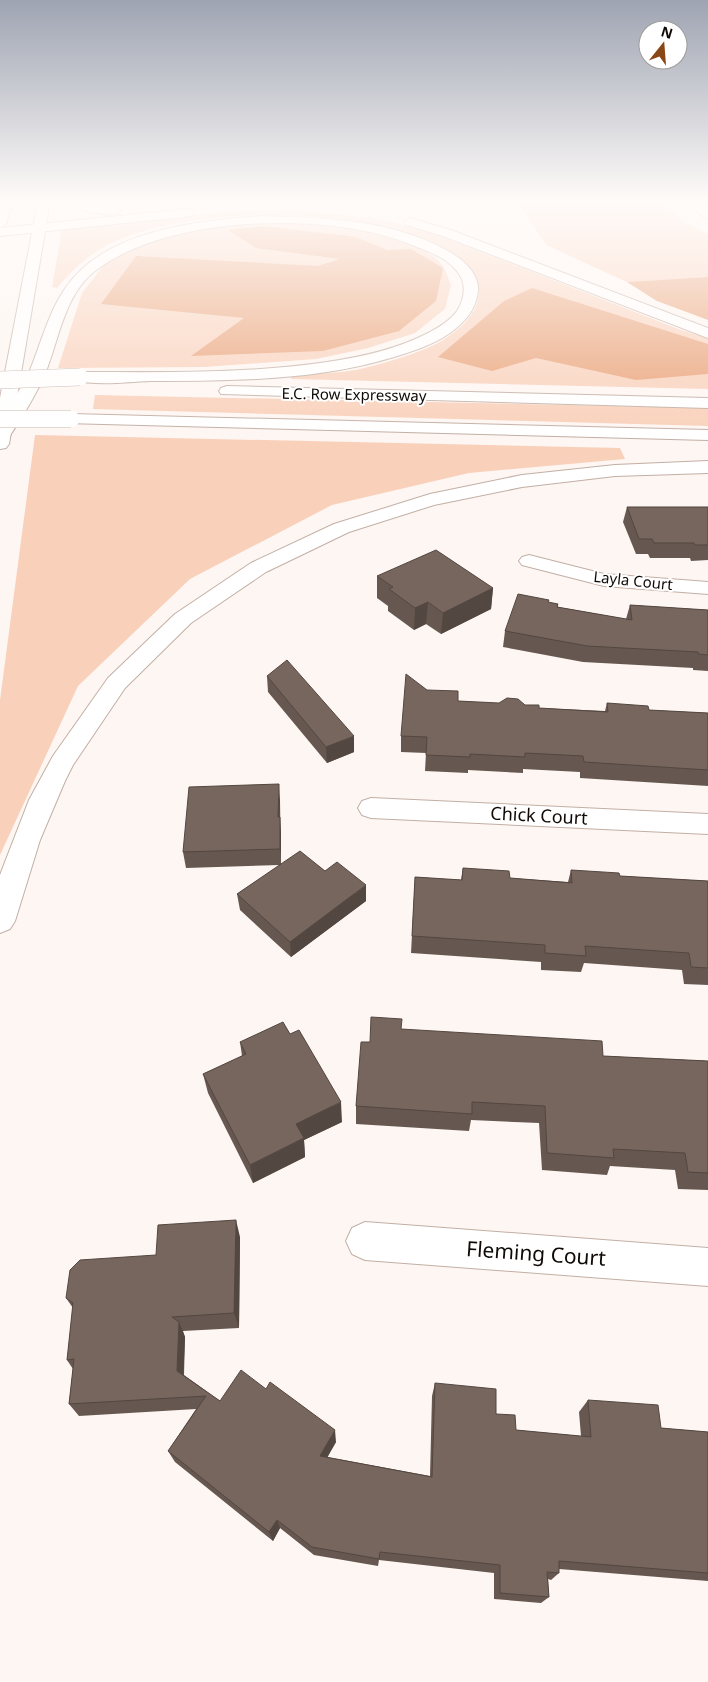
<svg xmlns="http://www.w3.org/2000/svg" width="708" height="1682" viewBox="0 0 708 1682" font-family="'Noto Sans',sans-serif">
  <rect width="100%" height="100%" fill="#fef6f2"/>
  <!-- green -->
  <path fill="#f9d1bb" d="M 517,202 L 664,202 L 684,222 L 708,234 L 708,277 L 646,281 L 657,301 L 627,282 L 546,245 Z
    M 292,209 L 380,219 L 427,231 L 681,330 L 708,338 L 708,389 L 291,379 L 292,375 C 314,373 338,374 360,369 C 382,364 428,351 446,338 C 492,307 488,275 442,247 C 434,242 423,239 414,236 C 332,207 188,207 109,244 C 89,254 71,271 57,288 L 52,287 L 62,229 L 224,212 Z
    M 247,223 C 301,223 355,223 406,243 C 417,247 431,253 439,261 C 445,267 448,278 451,285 L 445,309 L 415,333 L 368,348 L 316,359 L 204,367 L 58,368 L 82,293 L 107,261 L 154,240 L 201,229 Z
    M 95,395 L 708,408 L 708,426 L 93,409 Z
    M 35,435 L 620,448 L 625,459 L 469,473 L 332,505 L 190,579 L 78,686 L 0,855 L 0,700 Z"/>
  <!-- forest -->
  <path fill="#e9a278" d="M 263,226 L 356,237 L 387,250 L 411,249 L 443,268 L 436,301 L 399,331 L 323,351 L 191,356 L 244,318 L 101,304 L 136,256 L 318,266 L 340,259 L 256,248 L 228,230 Z
    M 708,277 L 708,320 L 657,301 L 627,282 Z
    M 532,288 L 708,344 L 708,374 L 636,380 L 536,358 L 492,371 L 438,357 L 504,301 Z"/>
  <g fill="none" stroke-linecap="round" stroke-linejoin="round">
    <defs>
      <path id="minor" d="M 685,202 L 699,202 L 708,208 L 708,218 L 704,217 Z
        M 529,555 L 604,574 L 708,582 L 708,594 L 604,586 L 522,565 L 519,561 L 522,557 Z
        M 371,798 L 708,814 L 708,834 L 371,818 L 362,815 L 358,808 L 362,801 Z
        M 365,1222 L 708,1248 L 708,1286 L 365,1260 L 352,1254 L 346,1241 L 352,1228 Z"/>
      <path id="trunk" d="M 0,202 L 12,202 L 6,224 L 0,228 Z
        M 38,202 L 50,202 L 9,444 L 6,448 L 0,449 L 0,398 Z"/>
      <path id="motorway" d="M 67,202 C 78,202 114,204 121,211 C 112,220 80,209 69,205 Z
        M 188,209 L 192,210 L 194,213 L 192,216 L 0,236 L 0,228 Z
        M 263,216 C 296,217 329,218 362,223 C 392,227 481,250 478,291 C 476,310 465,322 450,333 C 433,345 413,351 394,357 C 316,381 231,381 150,381 C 127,382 96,386 74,380 L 72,377 L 74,374 L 80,372 C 162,372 246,374 327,362 C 361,357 394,350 424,335 C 436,329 449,322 457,311 C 464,300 467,285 459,274 C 449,259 432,253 417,247 C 335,210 168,214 95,271 C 64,295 59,340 45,374 C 35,397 21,419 7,440 L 0,441 C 0,435 0,427 1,422 C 8,404 23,388 30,370 C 41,343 48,314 64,290 C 104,229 198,221 263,216 Z
        M 410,218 L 451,230 L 708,328 L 708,338 L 443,236 L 406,225 L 404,222 Z
        M 227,386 L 708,398 L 708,408 L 221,394 L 219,391 L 221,388 Z
        M 71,414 L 708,430 L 708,440 L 65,423 L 62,419 L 65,415 Z
        M 708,461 L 708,473 L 615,476 L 522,487 L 434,505 L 349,532 L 266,572 L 191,623 L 125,688 L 73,765 L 65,781 L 40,840 L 15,921 L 10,929 L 0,933 L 0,875 L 29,800 L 53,756 L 108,678 L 175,614 L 251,563 L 334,524 L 430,494 L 522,475 L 615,465 Z"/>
    </defs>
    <!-- minor casing -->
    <use href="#minor" stroke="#c2afa5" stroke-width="2"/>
    <!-- trunk casing -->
    <use href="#trunk" stroke="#c2afa5" stroke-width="2"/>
    <!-- motorway casing -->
    <use href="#motorway" stroke="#c2afa5" stroke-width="2"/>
    <!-- minor -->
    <use href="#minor" fill="#fff" fill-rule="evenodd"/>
    <!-- trunk -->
    <use href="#trunk" fill="#fff" fill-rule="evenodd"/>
    <!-- motorway -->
    <use href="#motorway" fill="#fff" fill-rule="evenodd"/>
    <defs>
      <path id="motorway-bridge" d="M 0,380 L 80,377
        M 0,419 L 71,419"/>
    </defs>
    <!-- motorway-bridge casing -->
    <use href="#motorway-bridge" stroke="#c2afa5" stroke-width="18" stroke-linecap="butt"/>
    <!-- motorway-bridge -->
    <use href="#motorway-bridge" stroke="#fff" stroke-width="17"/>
  </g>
  <!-- wall -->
  <path fill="#665850" d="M 627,507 L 708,507 L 708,560 L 691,561 L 690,558 L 650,558 L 648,554 L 636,554 L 623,522 Z
    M 377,576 L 493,588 L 491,609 L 441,634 L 426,624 L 414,630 L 388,611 L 388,606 L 377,598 Z
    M 549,603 L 558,604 L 558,607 L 626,619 L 630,605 L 708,610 L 708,671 L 693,670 L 693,668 L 583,662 L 503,647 L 505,631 Z
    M 267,676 L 354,752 L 327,763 L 268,692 Z
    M 427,690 L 458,701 L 525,705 L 539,708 L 605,711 L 607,703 L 649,710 L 708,713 L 708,786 L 580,778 L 580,772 L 523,769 L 523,773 L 468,770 L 468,773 L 425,771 L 426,753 L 401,752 L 401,736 Z
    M 280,800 L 281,864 L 325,871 L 366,901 L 291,957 L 240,910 L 237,894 L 280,865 L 186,868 L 183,852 Z
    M 463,868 L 510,878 L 568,882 L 571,870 L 620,876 L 708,881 L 708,985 L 684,984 L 682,970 L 584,963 L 581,972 L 541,970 L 541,962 L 411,953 L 415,877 L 461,880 Z
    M 401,1029 L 603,1056 L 708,1061 L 708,1190 L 678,1189 L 675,1170 L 610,1166 L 607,1175 L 542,1170 L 539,1123 L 471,1120 L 469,1131 L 356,1124 L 356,1106 L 370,1042 Z
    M 290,1034 L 342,1122 L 304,1140 L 305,1157 L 253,1183 L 208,1093 L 203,1074 L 242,1056 L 240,1042 Z
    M 240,1237 L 239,1328 L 183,1331 L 185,1337 L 184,1375 L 220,1401 L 266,1389 L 336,1442 L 327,1457 L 430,1476 L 432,1396 L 435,1383 L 496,1414 L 516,1430 L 581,1436 L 579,1412 L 588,1400 L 661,1428 L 708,1432 L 708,1581 L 559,1569 L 559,1573 L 551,1580 L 548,1579 L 549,1597 L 541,1603 L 494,1599 L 494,1573 L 379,1560 L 378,1566 L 314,1555 L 280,1528 L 273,1541 L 175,1462 L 168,1451 L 196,1409 L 79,1416 L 69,1404 L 73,1369 L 67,1360 L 73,1308 L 66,1298 L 156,1255 Z"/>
  <!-- shaded-wall -->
  <path fill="#534741" d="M 493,588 L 491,609 L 441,634 L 443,613 Z
    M 428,602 L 426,624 L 414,630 L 415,608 Z
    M 354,736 L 354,752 L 327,763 L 326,747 Z
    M 279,784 L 280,800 L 279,833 L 278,817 Z
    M 280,817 L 281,833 L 281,865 L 280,849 Z
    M 366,885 L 366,901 L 291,957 L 290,942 Z
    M 341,1102 L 342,1122 L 304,1140 L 305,1157 L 253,1183 L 250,1165 L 296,1124 Z
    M 236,1220 L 240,1237 L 239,1328 L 234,1313 Z
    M 179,1322 L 185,1337 L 183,1384 L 177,1371 Z
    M 335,1430 L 336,1442 L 322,1467 L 320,1456 Z
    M 277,1520 L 280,1528 L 273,1541 L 269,1532 Z"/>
  <!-- building -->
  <path fill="#77665d" stroke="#534741" d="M 627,507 L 708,507 L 708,545 L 695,545 L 694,543 L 654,543 L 652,539 L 639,539 Z
    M 436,550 L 493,588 L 443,613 L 428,602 L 415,608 L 389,589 L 393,587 L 377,576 Z
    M 518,594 L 549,600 L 548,602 L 558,604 L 557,607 L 632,620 L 630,605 L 708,610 L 708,655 L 698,654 L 698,652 L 587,646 L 505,631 Z
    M 287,660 L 354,736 L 326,747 L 267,676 Z
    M 406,674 L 427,690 L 458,691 L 458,701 L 499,703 L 507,698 L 518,699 L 525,705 L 539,705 L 539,708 L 608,712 L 607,703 L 648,706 L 649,710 L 708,713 L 708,770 L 584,762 L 583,756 L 525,753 L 525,757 L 470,754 L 470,757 L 426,755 L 427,737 L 401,736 Z
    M 279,784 L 278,817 L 280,817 L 280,849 L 183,852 L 189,787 Z
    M 300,851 L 325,871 L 337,862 L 366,885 L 290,942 L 237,894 Z
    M 463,868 L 509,871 L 510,878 L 572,883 L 571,870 L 619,873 L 620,876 L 708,881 L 708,968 L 691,967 L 689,953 L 585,946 L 586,956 L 545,953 L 545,945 L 412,936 L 415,877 L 462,880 Z
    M 371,1017 L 402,1019 L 401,1029 L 602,1041 L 603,1056 L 708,1061 L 708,1173 L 688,1172 L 685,1153 L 613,1149 L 614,1158 L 547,1153 L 545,1106 L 472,1102 L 472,1114 L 356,1106 L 361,1042 L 370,1042 Z
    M 283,1022 L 290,1034 L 299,1030 L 341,1102 L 296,1124 L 304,1138 L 250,1165 L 203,1074 L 246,1054 L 240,1042 Z
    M 236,1220 L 234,1313 L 172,1317 L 179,1322 L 177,1371 L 220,1401 L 241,1370 L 266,1389 L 270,1382 L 335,1430 L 320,1456 L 432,1477 L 435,1383 L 496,1389 L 496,1414 L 515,1415 L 516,1430 L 591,1437 L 588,1400 L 658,1405 L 661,1428 L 708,1432 L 708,1573 L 559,1561 L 559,1573 L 547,1572 L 549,1597 L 500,1593 L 500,1565 L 380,1552 L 379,1559 L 312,1547 L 277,1520 L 269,1532 L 168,1451 L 206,1396 L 69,1404 L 74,1359 L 67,1360 L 73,1303 L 66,1298 L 70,1270 L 80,1260 L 156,1255 L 158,1225 Z"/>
  <!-- sky -->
  <linearGradient id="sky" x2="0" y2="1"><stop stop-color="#9ea4b2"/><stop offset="0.46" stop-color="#fffbf9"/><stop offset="1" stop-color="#fffbf9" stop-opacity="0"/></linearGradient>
  <rect width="708" height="437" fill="url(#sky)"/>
  <g text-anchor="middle" stroke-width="4" stroke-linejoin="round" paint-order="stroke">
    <!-- far-street labels -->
    <g font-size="15" fill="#100a07" stroke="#fff">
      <text transform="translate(354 395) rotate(1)" y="5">E.C. Row Expressway</text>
      <text transform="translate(633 581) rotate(6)" y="5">Layla Court</text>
    </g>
    <!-- street labels -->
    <g font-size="18" fill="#100a07" stroke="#fff">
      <text transform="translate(539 816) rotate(3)" y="6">Chick Court</text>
    </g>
    <!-- near-street labels -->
    <g font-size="21" fill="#100a07" stroke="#fff">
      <text transform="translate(536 1254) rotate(4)" y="7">Fleming Court</text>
    </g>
  </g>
  <!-- north arrow -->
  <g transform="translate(663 45) rotate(17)"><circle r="24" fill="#ffffff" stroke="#9f9d9c"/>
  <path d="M0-4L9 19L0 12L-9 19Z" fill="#894617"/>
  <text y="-8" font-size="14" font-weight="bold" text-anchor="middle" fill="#100a07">N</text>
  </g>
</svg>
